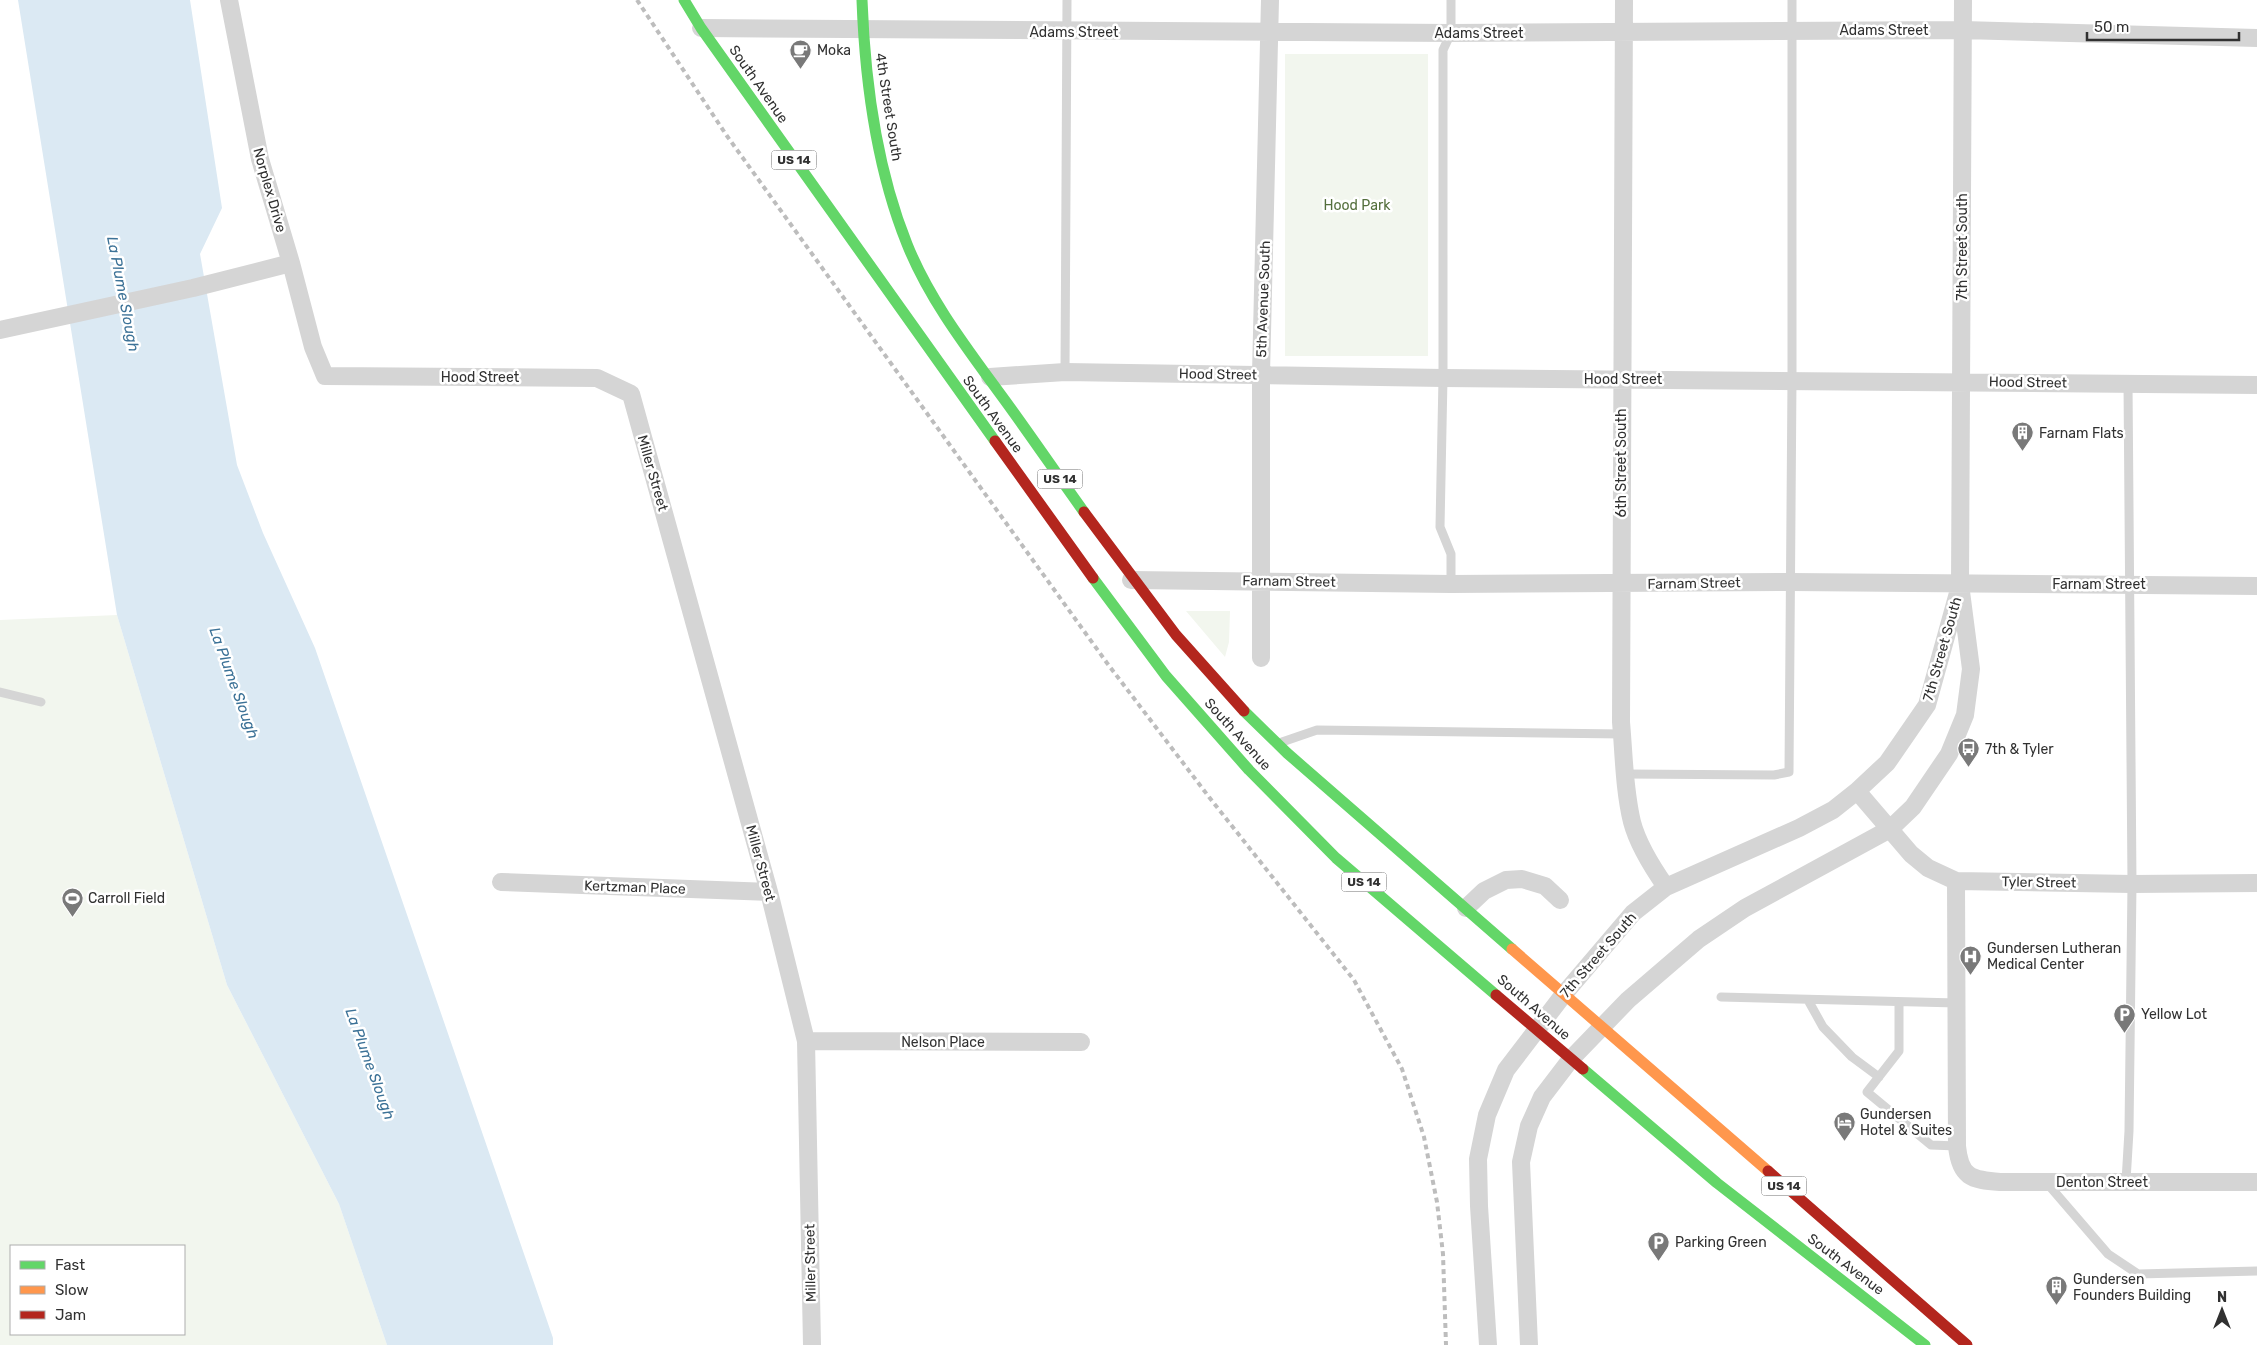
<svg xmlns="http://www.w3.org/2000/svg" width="2257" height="1345" viewBox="0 0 2257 1345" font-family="Rubik,sans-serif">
  <rect width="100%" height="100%" fill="#fff"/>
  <!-- green -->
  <path fill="#f2f6ee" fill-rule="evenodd" d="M 1285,54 L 1428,54 L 1428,356 L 1285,356 Z
    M 1186,611 L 1230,611 L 1229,642 L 1225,657 Z
    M 117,615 L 227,985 L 339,1204 L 387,1345 L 0,1345 L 0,620 ZM 11,1246 L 184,1246 L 184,1334 L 11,1334 Z"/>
  <!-- water -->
  <path fill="#dbe9f3" d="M 18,0 L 190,0 L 222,208 L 200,254 L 237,465 L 263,533 L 315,648 L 553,1338 L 553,1345 L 387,1345 L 339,1204 L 227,985 L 117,615 Z"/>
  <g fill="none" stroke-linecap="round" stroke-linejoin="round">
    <!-- lane -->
    <path stroke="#d5d5d5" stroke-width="9" d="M 1065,372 L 1067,0
      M 1451,584 L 1451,554 L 1440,527 L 1443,378 L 1443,50 L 1451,33 L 1451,0
      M 0,692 L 41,702
      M 1282,742 L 1317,730 L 1622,734
      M 1625,774 L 1774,775 L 1789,772 L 1792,380 L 1792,0
      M 1721,997 L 1957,1003
      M 1808,1000 L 1823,1027 L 1852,1057 L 1879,1077
      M 1899,1002 L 1899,1051 L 1867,1092 L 1931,1145 L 1957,1146
      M 2126,1181 L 2129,1131 L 2132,884 L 2128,383
      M 2046,1182 L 2108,1254 L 2138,1274 L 2257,1271"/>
    <!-- street -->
    <path stroke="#d5d5d5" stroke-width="18" d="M 229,0 L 260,159 L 291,263 L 313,347 L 325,376 L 597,378 L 631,394 L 769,892 L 806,1041 L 812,1345
      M 1624,0 L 1621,722 C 1624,755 1624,789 1632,822 C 1638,845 1652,867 1666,887
      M 701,28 L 1451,33 L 1963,30 L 2257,38
      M 0,330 L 193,288 L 291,263
      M 990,377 L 1065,372 L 1443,378 L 2257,385
      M 1131,580 L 1451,584 L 1791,582 L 2257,586
      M 1261,658 L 1261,374 L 1270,0
      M 1857,791 L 1911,854 L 1928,868 L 1956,881 L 2132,884 L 2257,883
      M 1956,881 L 1957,1146 C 1960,1177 1971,1180 2000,1182 L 2257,1182
      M 501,882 L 769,892
      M 1466,908 L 1484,891 L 1506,880 L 1522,879 L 1545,886 L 1560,900
      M 806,1041 L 1081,1042
      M 1488,1345 L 1479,1206 L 1478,1159 L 1487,1115 L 1506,1070 L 1564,994 L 1633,913 L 1666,887 L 1799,828 L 1833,810 L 1857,791 L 1887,763 L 1927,705 L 1958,593
      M 1529,1345 L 1521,1162 L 1529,1126 L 1542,1097 L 1571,1059 L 1628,1000 L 1699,939 L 1745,908 L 1890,829 L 1913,807 L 1949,754 L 1965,715 L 1971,669 L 1960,584 L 1963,0"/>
    <!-- fast -->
    <path stroke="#63d668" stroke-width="11" d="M 684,0 L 701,28 L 995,441
      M 862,0 C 865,83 876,167 907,244 C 929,299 966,347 1001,395 C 1029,433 1056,473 1084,512
      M 1093,578 L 1166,676 L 1249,770 L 1336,858 L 1496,995
      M 1244,711 L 1287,753 L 1512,949
      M 1583,1069 L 1717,1183 L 1925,1345"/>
    <!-- slow -->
    <path stroke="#ff974d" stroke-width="11" d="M 1512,949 L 1768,1171"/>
    <!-- jam -->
    <path stroke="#b3261e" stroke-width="11" d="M 995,441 L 1093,578
      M 1084,512 L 1176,635 L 1244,711
      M 1496,995 L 1583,1069
      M 1768,1171 L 1967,1345"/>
    <!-- rail -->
    <path stroke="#bdbdbd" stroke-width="4" stroke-dasharray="5 4" stroke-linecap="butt" d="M 637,0 L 727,136 L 1107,663 L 1209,797 L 1354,980 L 1402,1069 L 1424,1137 L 1437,1202 L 1443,1254 L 1446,1345"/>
  </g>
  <!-- icons -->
  <defs>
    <symbol id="cafe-pin" viewBox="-11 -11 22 30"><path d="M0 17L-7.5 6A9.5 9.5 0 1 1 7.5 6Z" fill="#797979" stroke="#fff"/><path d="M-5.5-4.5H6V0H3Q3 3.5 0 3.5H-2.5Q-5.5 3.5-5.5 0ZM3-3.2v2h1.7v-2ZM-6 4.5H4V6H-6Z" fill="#fff"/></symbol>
    <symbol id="building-pin" viewBox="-11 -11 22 30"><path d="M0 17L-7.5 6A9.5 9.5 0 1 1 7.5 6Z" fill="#797979" stroke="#fff"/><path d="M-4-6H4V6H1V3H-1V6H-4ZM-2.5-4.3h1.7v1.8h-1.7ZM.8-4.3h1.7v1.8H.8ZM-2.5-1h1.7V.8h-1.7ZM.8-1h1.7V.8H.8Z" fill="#fff"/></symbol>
    <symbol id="bus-pin" viewBox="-11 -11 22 30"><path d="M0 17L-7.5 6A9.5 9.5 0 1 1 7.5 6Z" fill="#797979" stroke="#fff"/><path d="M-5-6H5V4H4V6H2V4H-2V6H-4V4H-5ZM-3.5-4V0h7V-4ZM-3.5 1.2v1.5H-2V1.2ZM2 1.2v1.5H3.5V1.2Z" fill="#fff"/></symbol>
    <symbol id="stadium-pin" viewBox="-11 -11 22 30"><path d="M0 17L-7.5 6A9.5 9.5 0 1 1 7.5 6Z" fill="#797979" stroke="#fff"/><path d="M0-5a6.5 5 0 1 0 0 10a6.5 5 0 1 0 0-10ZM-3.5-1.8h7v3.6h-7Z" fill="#fff"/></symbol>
    <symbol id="hospital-pin" viewBox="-11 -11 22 30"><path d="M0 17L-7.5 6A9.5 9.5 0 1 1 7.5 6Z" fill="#797979" stroke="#fff"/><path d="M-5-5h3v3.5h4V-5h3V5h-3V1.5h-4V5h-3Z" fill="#fff"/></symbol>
    <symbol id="parking-pin" viewBox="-11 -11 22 30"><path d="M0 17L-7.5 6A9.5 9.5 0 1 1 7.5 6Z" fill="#797979" stroke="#fff"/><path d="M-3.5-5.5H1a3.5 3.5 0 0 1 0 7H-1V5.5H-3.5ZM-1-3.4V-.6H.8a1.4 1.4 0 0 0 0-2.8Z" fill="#fff"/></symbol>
    <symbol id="hotel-pin" viewBox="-11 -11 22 30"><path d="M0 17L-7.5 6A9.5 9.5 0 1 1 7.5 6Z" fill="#797979" stroke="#fff"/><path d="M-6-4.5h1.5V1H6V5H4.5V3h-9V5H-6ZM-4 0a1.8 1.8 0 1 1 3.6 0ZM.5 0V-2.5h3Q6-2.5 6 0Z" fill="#fff"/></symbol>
  </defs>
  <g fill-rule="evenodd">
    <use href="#cafe-pin" x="788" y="38" width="25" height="34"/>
    <use href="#building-pin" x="2010" y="420" width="25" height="34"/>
    <use href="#bus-pin" x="1956" y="736" width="25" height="34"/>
    <use href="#stadium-pin" x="60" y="886" width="25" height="34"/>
    <use href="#hospital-pin" x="1958" y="944" width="25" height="34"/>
    <use href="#parking-pin" x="2112" y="1002" width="25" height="34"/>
    <use href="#hotel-pin" x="1832" y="1110" width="25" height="34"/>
    <use href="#parking-pin" x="1646" y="1230" width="25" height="34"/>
    <use href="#building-pin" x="2044" y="1274" width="25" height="34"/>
  </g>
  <g text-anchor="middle" stroke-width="5" stroke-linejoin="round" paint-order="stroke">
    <!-- shield labels -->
    <g fill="#fff" stroke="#6f6f6f" stroke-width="1">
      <rect x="771.5" y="150.5" width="45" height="19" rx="4"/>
      <rect x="1037.5" y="469.5" width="45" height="19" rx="4"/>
      <rect x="1341.5" y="872.5" width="45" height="19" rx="4"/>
      <rect x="1761.5" y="1176.5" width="45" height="19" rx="4"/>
    </g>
    <g font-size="12" font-weight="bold" fill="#313131">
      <text x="794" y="164">US 14</text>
      <text x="1060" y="483">US 14</text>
      <text x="1364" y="886">US 14</text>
      <text x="1784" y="1190">US 14</text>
    </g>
    <!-- street labels -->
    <g font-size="14" fill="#313131" stroke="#fff">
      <text x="1884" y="35">Adams Street</text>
      <text x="1074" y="37">Adams Street</text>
      <text x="1479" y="38">Adams Street</text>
      <text transform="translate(759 84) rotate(55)" y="5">South Avenue</text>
      <text transform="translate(889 107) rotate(81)" y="5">4th Street South</text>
      <text transform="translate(270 190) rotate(74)" y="5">Norplex Drive</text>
      <text transform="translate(1962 247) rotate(-90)" y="5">7th Street South</text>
      <text transform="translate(1263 299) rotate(-88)" y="5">5th Avenue South</text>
      <text transform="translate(1218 374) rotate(1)" y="5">Hood Street</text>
      <text x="480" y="382">Hood Street</text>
      <text x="1623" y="384">Hood Street</text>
      <text transform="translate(2028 382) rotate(1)" y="5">Hood Street</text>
      <text transform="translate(993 414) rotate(54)" y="5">South Avenue</text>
      <text transform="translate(1621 463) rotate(-90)" y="5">6th Street South</text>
      <text transform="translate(653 473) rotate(74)" y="5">Miller Street</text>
      <text transform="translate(1289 581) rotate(1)" y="5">Farnam Street</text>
      <text transform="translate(1694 583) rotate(-1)" y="5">Farnam Street</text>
      <text x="2099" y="589">Farnam Street</text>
      <text transform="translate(1942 649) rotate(-74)" y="5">7th Street South</text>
      <text transform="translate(1238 734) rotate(48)" y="5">South Avenue</text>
      <text transform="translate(761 863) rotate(75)" y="5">Miller Street</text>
      <text transform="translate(2039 882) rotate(1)" y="5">Tyler Street</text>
      <text transform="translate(635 887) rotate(2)" y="5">Kertzman Place</text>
      <text transform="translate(1598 955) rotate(-49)" y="5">7th Street South</text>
      <text transform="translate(1534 1007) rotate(41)" y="5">South Avenue</text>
      <text x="943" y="1047">Nelson Place</text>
      <text x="2102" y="1187">Denton Street</text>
      <text transform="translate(810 1263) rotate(-91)" y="5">Miller Street</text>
      <text transform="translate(1846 1264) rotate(37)" y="5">South Avenue</text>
    </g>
    <!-- poi labels -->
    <g font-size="14" fill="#313131" stroke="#fff" text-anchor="start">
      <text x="817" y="55">Moka</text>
      <text x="2039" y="438">Farnam Flats</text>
      <text x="1985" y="754">7th &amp; Tyler</text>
      <text x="88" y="903">Carroll Field</text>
      <text x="1987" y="953">Gundersen Lutheran<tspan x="1987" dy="16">Medical Center</tspan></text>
      <text x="2141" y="1019">Yellow Lot</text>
      <text x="1860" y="1119">Gundersen<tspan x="1860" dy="16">Hotel &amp; Suites</tspan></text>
      <text x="1675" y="1247">Parking Green</text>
      <text x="2073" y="1284">Gundersen<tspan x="2073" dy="16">Founders Building</tspan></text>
    </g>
    <!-- park labels -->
    <g font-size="14" fill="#546f3d" stroke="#fff">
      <text x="1357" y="210">Hood Park</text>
    </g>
    <!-- water labels -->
    <g font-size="15" font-style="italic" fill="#3c7297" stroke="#fff">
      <text transform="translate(123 294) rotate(79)" y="5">La Plume Slough</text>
      <text transform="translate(234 683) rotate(70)" y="5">La Plume Slough</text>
      <text transform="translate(370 1064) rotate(70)" y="5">La Plume Slough</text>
    </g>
  </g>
  <!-- legend -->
  <rect x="10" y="1245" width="175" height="90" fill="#ffffff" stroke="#adadad"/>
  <rect x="20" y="1261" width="25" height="8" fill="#63d668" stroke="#adadad"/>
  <text x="55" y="1270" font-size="15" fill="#313131">Fast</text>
  <rect x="20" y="1286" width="25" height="8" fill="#ff974d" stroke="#adadad"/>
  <text x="55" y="1295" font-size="15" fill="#313131">Slow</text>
  <rect x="20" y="1311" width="25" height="8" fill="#b3261e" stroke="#adadad"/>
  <text x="55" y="1320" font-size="15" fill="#313131">Jam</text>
  <!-- north arrow -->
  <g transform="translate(2222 1310)" stroke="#ffffff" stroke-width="4" paint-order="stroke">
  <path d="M0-4L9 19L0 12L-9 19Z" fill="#313131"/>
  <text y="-8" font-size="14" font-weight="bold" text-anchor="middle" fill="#313131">N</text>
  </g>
  <!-- scale -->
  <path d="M2087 32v8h152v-8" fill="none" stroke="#313131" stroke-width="2.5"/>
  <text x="2094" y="32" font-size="15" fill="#313131" stroke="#ffffff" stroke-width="4" paint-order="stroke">50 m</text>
</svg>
